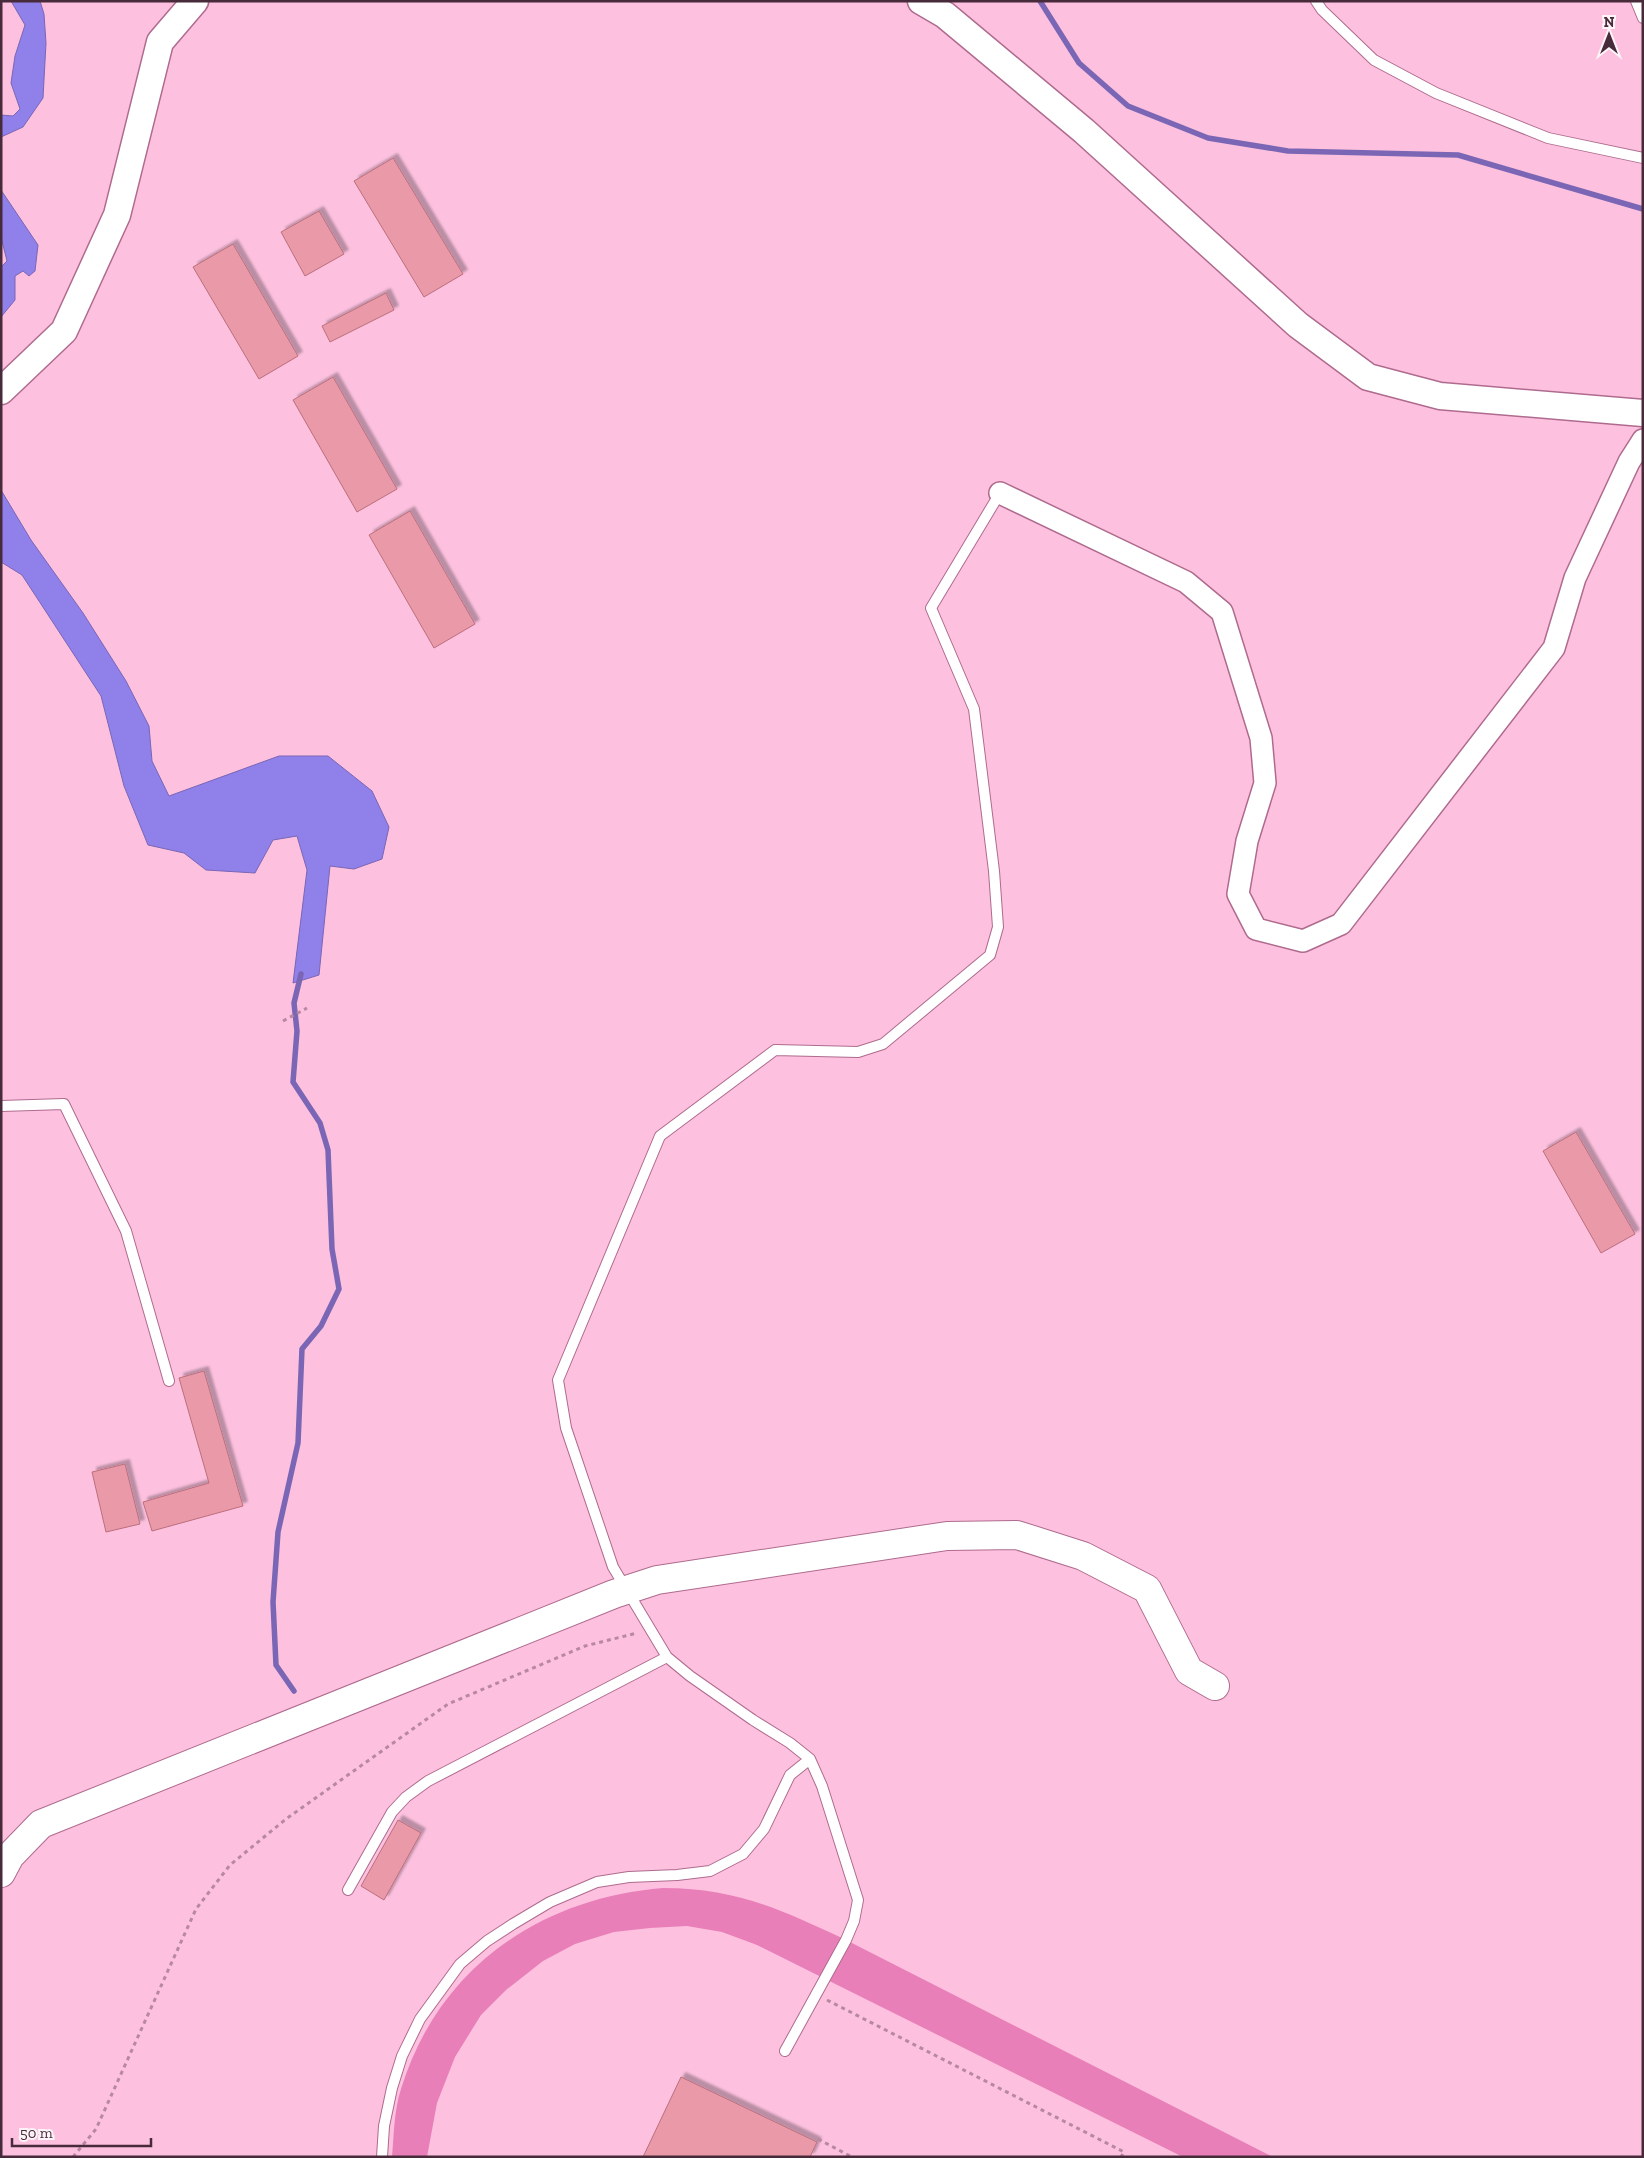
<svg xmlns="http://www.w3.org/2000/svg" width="1644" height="2158" viewBox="0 0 1644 2158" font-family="'Zilla Slab',serif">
  <defs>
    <filter id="shadow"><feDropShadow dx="4.5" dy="-4.5" stdDeviation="1" flood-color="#0004"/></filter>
  </defs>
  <rect width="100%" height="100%" fill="#fdc1df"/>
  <!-- green -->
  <path fill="#e97fb8" d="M 663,1888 C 737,1888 781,1910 846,1940 L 1273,2157 L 1183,2157 L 757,1945 L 722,1932 L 687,1926 L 650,1928 L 614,1932 L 575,1944 L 543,1961 L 506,1990 L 481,2015 L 455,2057 L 437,2103 L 427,2157 L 392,2157 C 394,2135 394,2110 401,2089 C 438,1968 540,1898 663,1888 Z"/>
  <!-- water -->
  <path fill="#8f80ea" stroke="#7a66b5" d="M 11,1 L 40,1 L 44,14 L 46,43 L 43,98 L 23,127 L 1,137 L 1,115 L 13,116 L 20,109 L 11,83 L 15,56 L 25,25 Z
    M 1,190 L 38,245 L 35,271 L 29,276 L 23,271 L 15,276 L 15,300 L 1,317 L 1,323 L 1,267 L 7,261 L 1,237 Z
    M 1,490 L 31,540 L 83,613 L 126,681 L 149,726 L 152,761 L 169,796 L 279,756 L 328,756 L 372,791 L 389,827 L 382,859 L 354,869 L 330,866 L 319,975 L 293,983 L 307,870 L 297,836 L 273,840 L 255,873 L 206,870 L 184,853 L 148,845 L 124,786 L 101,696 L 22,575 L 1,562 Z"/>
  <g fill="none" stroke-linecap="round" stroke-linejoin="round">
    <!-- stream -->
    <path stroke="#7a66b5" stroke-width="5.5" d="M 1040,1 L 1079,63 L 1128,106 L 1208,138 L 1288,151 L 1458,155 L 1643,209
      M 294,1691 L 276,1665 L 273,1602 L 278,1532 L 298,1443 L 302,1349 L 321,1326 L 339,1289 L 332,1249 L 328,1150 L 320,1123 L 293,1082 L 297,1031 L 294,1003 L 301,974"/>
  </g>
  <!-- building -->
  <path fill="#e999a7" stroke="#bb6f7d" filter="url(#shadow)" d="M 393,158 L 463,274 L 424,297 L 354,181 Z
    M 319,211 L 344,254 L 305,276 L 281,232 Z
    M 233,244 L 298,356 L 259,379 L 193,267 Z
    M 386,293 L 394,310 L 330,342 L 322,326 Z
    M 333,377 L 397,489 L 357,512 L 293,400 Z
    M 410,511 L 475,624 L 434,648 L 369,535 Z
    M 1576,1132 L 1635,1234 L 1601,1253 L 1543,1151 Z
    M 204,1371 L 243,1506 L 152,1531 L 143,1502 L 209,1483 L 179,1378 Z
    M 125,1464 L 140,1524 L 106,1532 L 92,1472 Z
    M 398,1820 L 421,1833 L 384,1900 L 361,1886 Z
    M 681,2077 L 817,2142 L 810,2157 L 643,2157 Z"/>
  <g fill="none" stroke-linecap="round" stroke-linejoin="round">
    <defs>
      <path id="service" d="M 1316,1 L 1322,10 L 1374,60 L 1436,93 L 1548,138 L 1643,158
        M 1636,1 L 1643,18
        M 1,1106 L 64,1104 L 126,1231 L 169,1381
        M 348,1890 L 392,1812 L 406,1797 L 428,1781 L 667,1657
        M 785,2051 L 846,1940 L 854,1921 L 858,1900 L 822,1786 L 810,1759 L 790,1743 L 753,1720 L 690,1676 L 667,1657 L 613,1567 L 566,1428 L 558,1380 L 660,1136 L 775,1050 L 858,1052 L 883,1044 L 990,955 L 998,927 L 994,871 L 974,709 L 931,608 L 1000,493
        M 382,2157 L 384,2126 L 392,2088 L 402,2056 L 420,2019 L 460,1964 L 487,1941 L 513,1924 L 550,1902 L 597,1882 L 629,1877 L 677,1875 L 710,1871 L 743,1854 L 764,1829 L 790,1775 L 810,1759"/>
      <path id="minor" d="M 1000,493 L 1186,582 L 1222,612 L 1261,738 L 1265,783 L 1247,841 L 1238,894 L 1256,929 L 1303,941 L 1341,924 L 1554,648 L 1575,578 L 1629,462 L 1643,440"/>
      <path id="tertiary" d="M 921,1 L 945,15 L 1084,131 L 1298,325 L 1368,377 L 1440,396 L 1643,413
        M 1,391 L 64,331 L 117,215 L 160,42 L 195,1"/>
      <path id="secondary" d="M 1,1873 L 10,1856 L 41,1824 L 614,1594 L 657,1580 L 947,1536 L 1017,1535 L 1083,1556 L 1147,1589 L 1189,1671 L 1215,1686"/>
    </defs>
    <!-- service casing -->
    <use href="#service" stroke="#af6b8e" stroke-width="12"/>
    <!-- minor casing -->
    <use href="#minor" stroke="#af6b8e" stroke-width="24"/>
    <!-- tertiary casing -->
    <use href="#tertiary" stroke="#af6b8e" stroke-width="29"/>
    <!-- secondary casing -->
    <use href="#secondary" stroke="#af6b8e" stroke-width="30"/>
    <!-- path -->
    <path stroke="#b888a0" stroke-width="3" stroke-dasharray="4 4" stroke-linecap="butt" d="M 283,1021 L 307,1008
      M 827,2000 L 1124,2152 L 1121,2157
      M 818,2139 L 852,2157
      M 73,2157 L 96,2129 L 196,1909 L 230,1865 L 286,1819 L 448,1704 L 585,1646 L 637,1633"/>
    <!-- service -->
    <use href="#service" stroke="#fff" stroke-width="10"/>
    <!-- minor -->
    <use href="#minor" stroke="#fff" stroke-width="21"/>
    <!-- tertiary -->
    <use href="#tertiary" stroke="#fff" stroke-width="26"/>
    <!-- secondary -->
    <use href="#secondary" stroke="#fff" stroke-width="28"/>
  </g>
  <!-- border -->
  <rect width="1644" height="2158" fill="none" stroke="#482b3a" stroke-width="5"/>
  <!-- north arrow -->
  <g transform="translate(1609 35)" stroke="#fcf4f8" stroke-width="4" paint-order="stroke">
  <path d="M0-4L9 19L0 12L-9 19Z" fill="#482b3a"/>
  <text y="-8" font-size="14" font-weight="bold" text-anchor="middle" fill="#482b3a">N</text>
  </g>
  <!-- scale -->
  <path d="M12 2138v8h139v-8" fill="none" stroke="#482b3a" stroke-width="2.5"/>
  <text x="20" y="2138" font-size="15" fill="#482b3a" stroke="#fcf4f8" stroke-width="4" paint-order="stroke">50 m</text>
</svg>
